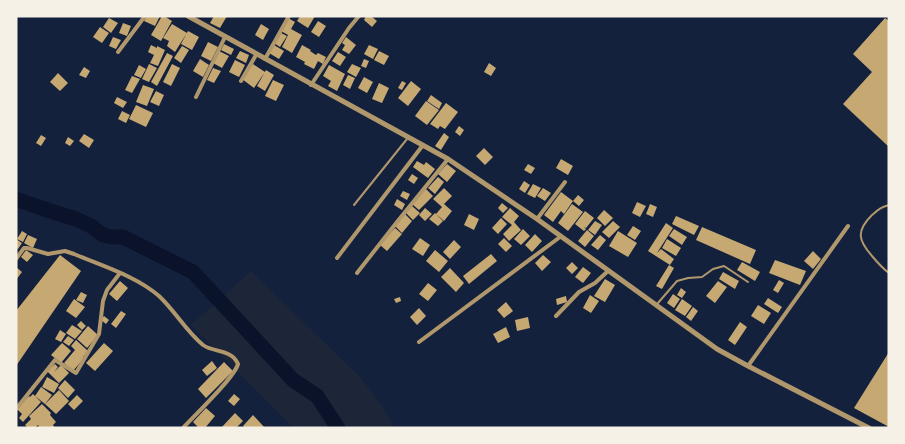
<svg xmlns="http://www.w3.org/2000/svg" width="905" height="444" viewBox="0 0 905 444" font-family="'Source Sans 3',sans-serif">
  <rect width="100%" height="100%" fill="#14213d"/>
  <!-- green -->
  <path fill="#1d2539" d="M 251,271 L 360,377 L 383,407 L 394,428 L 294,428 L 191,325 Z"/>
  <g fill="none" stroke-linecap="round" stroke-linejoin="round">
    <!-- river -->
    <path stroke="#0b132b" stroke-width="15" d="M 16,199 L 38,207 L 76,219 L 91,226 L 103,235 L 112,237 L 123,237 L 193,272 L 293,380 L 317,396 L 338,428"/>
  </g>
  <!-- building -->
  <path fill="#c6a872" d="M 147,16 L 160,16 L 155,26 L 144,21 Z
    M 162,16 L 164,16 L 172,21 L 161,41 L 151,35 Z
    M 214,16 L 227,16 L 220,28 L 210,23 Z
    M 300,16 L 315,16 L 308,28 L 297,21 Z
    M 366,16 L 371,16 L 377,21 L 372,27 L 364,20 Z
    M 109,18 L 118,23 L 111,33 L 103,27 Z
    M 288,18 L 295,22 L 291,29 L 302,35 L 292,53 L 282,47 L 289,33 L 288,35 L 281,31 Z
    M 885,18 L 889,21 L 889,147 L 843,104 L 872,72 L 853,54 Z
    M 318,21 L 326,26 L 319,37 L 311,32 Z
    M 123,23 L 131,26 L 127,36 L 119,33 Z
    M 172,24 L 187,33 L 180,44 L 178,43 L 180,44 L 175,52 L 167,46 L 169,41 L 163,38 Z
    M 261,24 L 269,29 L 263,40 L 255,35 Z
    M 100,27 L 109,33 L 102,43 L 93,37 Z
    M 188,31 L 199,37 L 192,50 L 181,44 Z
    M 281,33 L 287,36 L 280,47 L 274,43 Z
    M 113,37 L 121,40 L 116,49 L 109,46 Z
    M 346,37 L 356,45 L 349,54 L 342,50 L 345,45 L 342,43 Z
    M 208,42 L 218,47 L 211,61 L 201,56 Z
    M 224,44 L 234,49 L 231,55 L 221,50 Z
    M 151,45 L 157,48 L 157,46 L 165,50 L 158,66 L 150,63 L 154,55 L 148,52 Z
    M 274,45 L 284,51 L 279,59 L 269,53 Z
    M 302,45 L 311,50 L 310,51 L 316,55 L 318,53 L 326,57 L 323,64 L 318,61 L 314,69 L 304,64 L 305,62 L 296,57 Z
    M 369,45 L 378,49 L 373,59 L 364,54 Z
    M 182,46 L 189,50 L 181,63 L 174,58 Z
    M 219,51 L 229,56 L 222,68 L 213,63 Z
    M 240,51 L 249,55 L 246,63 L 236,58 Z
    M 379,51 L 389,56 L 384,65 L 374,60 Z
    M 338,52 L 346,57 L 340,66 L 332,61 Z
    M 167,53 L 173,56 L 157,86 L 151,82 Z
    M 200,59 L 209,65 L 203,77 L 193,71 Z
    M 364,59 L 369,61 L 366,68 L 361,66 Z
    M 235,60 L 245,65 L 239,77 L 229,72 Z
    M 489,63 L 496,68 L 491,76 L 484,72 Z
    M 149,64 L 157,68 L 149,82 L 142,79 Z
    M 172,64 L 180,68 L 171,86 L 163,82 Z
    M 253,64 L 265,72 L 254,88 L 242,79 Z
    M 352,64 L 361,68 L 356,77 L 347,72 Z
    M 139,65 L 146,69 L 141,78 L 134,75 Z
    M 329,65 L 345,74 L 337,91 L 328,86 L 331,81 L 323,76 Z
    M 84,67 L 90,71 L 86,78 L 79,75 Z
    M 213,68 L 221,71 L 214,83 L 207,80 Z
    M 266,70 L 274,75 L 265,91 L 257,86 Z
    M 58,73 L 68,83 L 60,91 L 50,82 Z
    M 348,75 L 355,78 L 350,89 L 343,85 Z
    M 132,76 L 140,79 L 132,93 L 125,90 Z
    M 364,77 L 373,82 L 367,93 L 358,88 Z
    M 273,80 L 284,85 L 276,101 L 265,96 Z
    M 402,81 L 406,83 L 402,90 L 398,88 Z
    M 411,81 L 421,89 L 408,106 L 398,98 Z
    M 379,83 L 389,88 L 382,103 L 372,99 Z
    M 143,85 L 154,89 L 147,106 L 136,102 Z
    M 156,91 L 164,95 L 159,106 L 150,102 Z
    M 431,95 L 442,103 L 439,109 L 427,101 Z
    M 117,97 L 127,102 L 123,108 L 114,103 Z
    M 426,101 L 439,110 L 427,125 L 415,116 Z
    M 446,103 L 458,112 L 445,129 L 440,126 L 438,129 L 430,124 Z
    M 136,105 L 153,113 L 146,127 L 129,119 Z
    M 122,111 L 130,115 L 126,123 L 118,119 Z
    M 459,126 L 464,130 L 460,136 L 455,132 Z
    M 444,133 L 449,137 L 441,150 L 435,146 Z
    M 84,134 L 94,140 L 89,148 L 79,141 Z
    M 41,135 L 46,138 L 41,146 L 36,143 Z
    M 68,137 L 74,141 L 70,146 L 65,143 Z
    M 484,148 L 493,157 L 485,165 L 476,156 Z
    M 561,159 L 573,166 L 568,175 L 556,168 Z
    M 417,161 L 424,165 L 426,162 L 435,169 L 428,178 L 413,167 Z
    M 447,164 L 456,171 L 447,182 L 438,174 Z
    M 528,164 L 535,168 L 531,174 L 524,170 Z
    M 412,174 L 418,178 L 414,184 L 408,180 Z
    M 438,177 L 444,182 L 435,194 L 428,188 Z
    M 524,181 L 530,185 L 525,193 L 519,189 Z
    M 533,184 L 541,188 L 535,198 L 527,194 Z
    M 444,188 L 452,196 L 444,204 L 452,211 L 444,221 L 436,214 L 442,207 L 433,199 Z
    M 543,188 L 551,193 L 545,201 L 537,196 Z
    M 426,189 L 433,196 L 419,210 L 412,204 Z
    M 403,191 L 410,194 L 407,200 L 400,196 Z
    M 561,192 L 573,201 L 578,195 L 584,200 L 579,206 L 573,201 L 564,214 L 561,211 L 553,222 L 544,215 Z
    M 397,199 L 405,204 L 402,210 L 394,205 Z
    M 637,202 L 646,206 L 640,217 L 632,213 Z
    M 502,203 L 508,208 L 503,213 L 498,208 Z
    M 572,204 L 583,212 L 568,231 L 558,223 Z
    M 650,204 L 657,207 L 653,217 L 646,214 Z
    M 412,206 L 420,213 L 413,220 L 406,213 Z
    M 425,208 L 432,214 L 425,221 L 419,215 Z
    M 510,208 L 519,216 L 514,222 L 521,230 L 509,241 L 503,234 L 512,225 L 502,217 Z
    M 604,210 L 613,218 L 605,226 L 597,218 Z
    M 585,211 L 594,218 L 586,228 L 584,227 L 586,229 L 584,231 L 575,224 Z
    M 435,213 L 443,221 L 438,226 L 429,219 Z
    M 405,214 L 412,221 L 402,233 L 395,226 Z
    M 469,214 L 479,219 L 474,230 L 464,225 Z
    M 676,216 L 699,226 L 694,235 L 672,224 Z
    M 501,218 L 507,224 L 498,234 L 492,228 Z
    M 595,221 L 602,225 L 595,235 L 588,230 Z
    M 613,221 L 620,227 L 609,238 L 602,232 Z
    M 666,223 L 673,228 L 657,253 L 661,249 L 674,259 L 670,265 L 648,251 Z
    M 633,226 L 641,231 L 635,240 L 627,235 Z
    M 702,227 L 756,250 L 750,264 L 696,240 Z
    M 395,228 L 402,234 L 387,251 L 380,245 Z
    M 523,229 L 530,236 L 521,245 L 514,239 Z
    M 674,229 L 687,237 L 682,245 L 669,236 Z
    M 587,230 L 594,236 L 585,247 L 578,241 Z
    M 22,231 L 27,234 L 23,242 L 17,239 Z
    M 618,231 L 637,243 L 628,257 L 609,246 Z
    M 535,234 L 542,241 L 532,252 L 525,245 Z
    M 28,235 L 37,239 L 33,248 L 24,243 Z
    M 600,235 L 606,240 L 598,250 L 591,245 Z
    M 420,238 L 430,245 L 423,256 L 412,249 Z
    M 504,238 L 512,246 L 506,252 L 498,244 Z
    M 16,239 L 22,243 L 18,249 L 16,248 Z
    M 667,239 L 681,248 L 676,256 L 662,248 Z
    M 454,240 L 461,247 L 450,259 L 443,252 Z
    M 26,250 L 33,255 L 27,262 L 21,257 Z
    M 435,250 L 448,261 L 439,272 L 426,261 Z
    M 813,251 L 821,259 L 813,269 L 804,261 Z
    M 491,254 L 497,261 L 469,284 L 463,276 Z
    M 60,255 L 81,271 L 16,366 L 16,311 Z
    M 543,255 L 551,262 L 542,271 L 535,263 Z
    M 775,260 L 806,271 L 800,285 L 769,273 Z
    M 572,262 L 578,268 L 572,274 L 566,268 Z
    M 742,262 L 760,272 L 755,281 L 737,270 Z
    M 669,265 L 674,268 L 662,289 L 656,286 Z
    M 16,267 L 22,272 L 16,280 Z
    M 583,267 L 591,273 L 583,283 L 575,277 Z
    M 450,268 L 464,283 L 456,292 L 441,277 Z
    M 723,272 L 739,281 L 735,289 L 719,279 Z
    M 605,279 L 615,285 L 605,302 L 594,296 Z
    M 779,280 L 784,283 L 778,293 L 773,290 Z
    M 120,281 L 128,288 L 117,301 L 109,294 Z
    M 718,281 L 727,287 L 715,303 L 706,296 Z
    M 428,283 L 437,290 L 428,301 L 419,294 Z
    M 681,288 L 686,292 L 682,298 L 677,295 Z
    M 81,292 L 87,295 L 83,303 L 76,300 Z
    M 673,294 L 680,299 L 674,308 L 667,303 Z
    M 590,295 L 599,301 L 591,313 L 583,308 Z
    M 566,296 L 567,302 L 557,305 L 556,299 Z
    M 400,297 L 401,301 L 396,303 L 394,299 Z
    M 768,298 L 782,307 L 778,313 L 764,304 Z
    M 74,299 L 85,307 L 76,318 L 66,311 Z
    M 682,299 L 692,306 L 685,316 L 675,310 Z
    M 506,302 L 513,311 L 504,318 L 497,310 Z
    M 758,305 L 771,313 L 764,324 L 751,316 Z
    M 693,307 L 698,311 L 691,321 L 686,317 Z
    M 419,308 L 426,316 L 417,325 L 410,317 Z
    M 121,311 L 126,314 L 116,328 L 111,324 Z
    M 104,316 L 109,320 L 106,324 L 101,320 Z
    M 528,317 L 530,328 L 517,331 L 515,320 Z
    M 81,321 L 86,326 L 82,330 L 77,325 Z
    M 740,322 L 747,327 L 735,345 L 728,340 Z
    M 72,325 L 82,331 L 75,339 L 66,333 Z
    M 88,326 L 98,335 L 87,348 L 77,339 Z
    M 506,327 L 510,337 L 498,343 L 493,334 Z
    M 60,330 L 66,334 L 61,342 L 55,339 Z
    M 68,336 L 74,340 L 69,346 L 63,342 Z
    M 76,340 L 88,351 L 83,357 L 84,358 L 73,371 L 64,363 L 75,350 L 71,346 Z
    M 62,343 L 68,348 L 67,349 L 68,348 L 71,351 L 61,363 L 51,355 Z
    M 104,343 L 113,351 L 95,371 L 86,363 Z
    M 889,352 L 889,427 L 854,408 Z
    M 212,361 L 217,368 L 207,376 L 202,370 Z
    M 224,362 L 233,371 L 206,398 L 198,389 Z
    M 55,364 L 58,367 L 54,372 L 61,365 L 69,373 L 59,383 L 47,371 Z
    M 47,377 L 59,384 L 54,393 L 42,387 Z
    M 65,380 L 75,390 L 68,398 L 58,388 Z
    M 41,387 L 52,395 L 45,404 L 35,396 Z
    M 59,390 L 69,401 L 56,414 L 45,404 Z
    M 33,394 L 41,402 L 23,422 L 19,418 L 22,414 L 17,409 L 29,396 L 30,397 Z
    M 234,394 L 240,399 L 234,406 L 228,401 Z
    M 77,395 L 83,401 L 74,410 L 68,404 Z
    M 42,404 L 51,413 L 50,415 L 56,422 L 53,425 L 55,428 L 37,428 L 39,426 L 38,425 L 35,428 L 28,428 L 25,425 L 31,419 L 29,416 Z
    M 206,408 L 215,416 L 205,428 L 199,428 L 193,422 Z
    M 235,413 L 243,421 L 236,428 L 221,428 Z
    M 253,415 L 265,428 L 245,428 L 243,426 Z"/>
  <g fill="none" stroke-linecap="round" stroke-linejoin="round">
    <!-- service -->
    <path stroke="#b1986c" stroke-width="2" d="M 354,205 L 407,139
      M 889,205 C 881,207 878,210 872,215 C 856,231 858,240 872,256 C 877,262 882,268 889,273
      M 658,303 L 677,281 L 688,278 L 702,277 L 713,269 L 724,266 L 748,282"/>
    <!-- minor -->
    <path stroke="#b1986c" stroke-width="4" d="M 118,52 L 145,16
      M 265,59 L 289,16
      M 241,81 L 256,55
      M 311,85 L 349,28 L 359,16
      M 196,97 L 225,37
      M 537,219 L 565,182
      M 337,258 L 423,145
      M 16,259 L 24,248 L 27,248 L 48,254 L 65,251 L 74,254 C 102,266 136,276 159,296 C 175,311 186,331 203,345 C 214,353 232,349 238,364 C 235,377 195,415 183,428
      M 357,273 L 397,222 L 448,159
      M 556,316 L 579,292 L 595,283 L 608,271
      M 419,342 L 560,237
      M 748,366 L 848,226
      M 16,409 L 55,360 L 76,373 L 99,334 L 103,301 L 107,290 L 120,273"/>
    <!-- tertiary -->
    <path stroke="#b1986c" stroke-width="5" d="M 188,16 L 448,159 L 537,219 L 717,349 L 748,366 L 869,428"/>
  </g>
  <!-- border -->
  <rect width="905" height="444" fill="none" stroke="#f6f1e7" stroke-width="35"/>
</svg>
